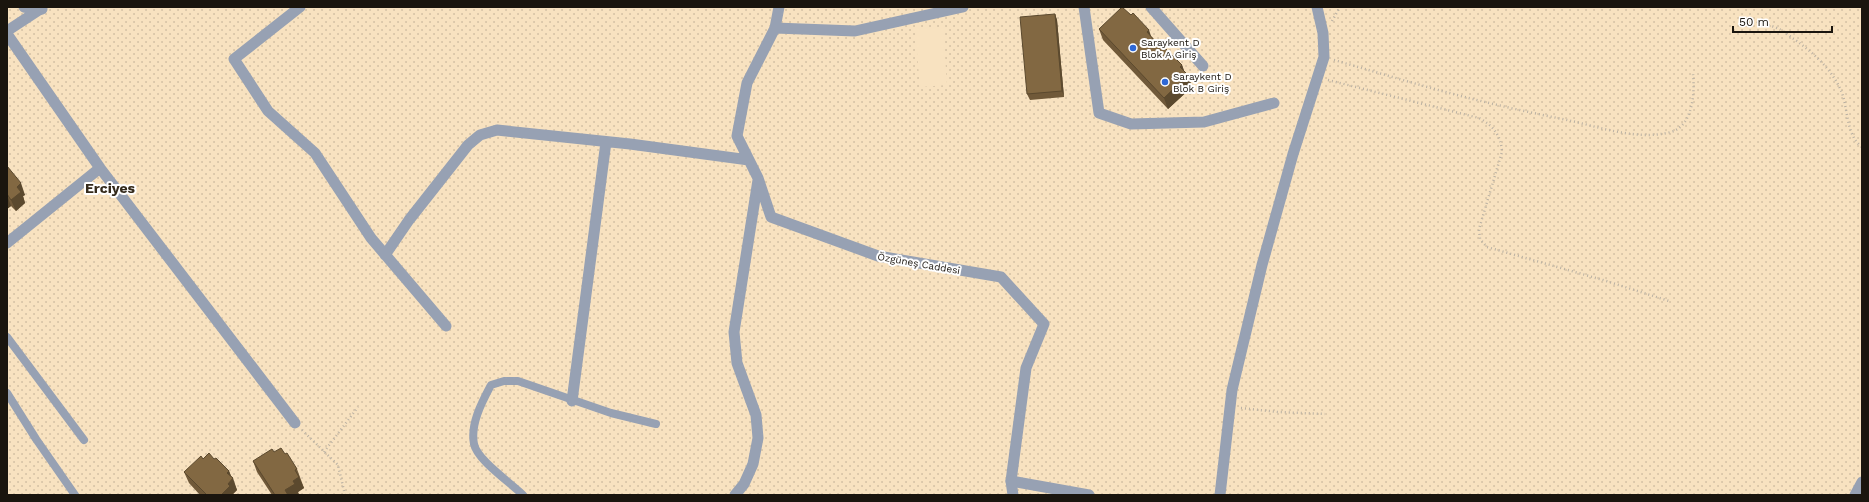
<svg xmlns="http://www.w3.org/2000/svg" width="1869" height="502" viewBox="0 0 1869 502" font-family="'Work Sans',sans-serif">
  <defs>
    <pattern id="grass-dots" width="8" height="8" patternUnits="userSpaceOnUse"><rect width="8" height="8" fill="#f8e2c0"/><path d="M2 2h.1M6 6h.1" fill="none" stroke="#d4c1a4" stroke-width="1.8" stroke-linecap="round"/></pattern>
  </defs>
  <rect width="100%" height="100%" fill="#fef3e3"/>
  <!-- grass -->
  <path fill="url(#grass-dots)" d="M 7,7 L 1862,7 L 1862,495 L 7,495 Z"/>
  <!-- park -->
  <path fill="#f8e2c0" d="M 943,27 L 947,85 L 920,87 L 915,29 Z"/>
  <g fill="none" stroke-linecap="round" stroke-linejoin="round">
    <!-- path -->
    <path stroke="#b9b0a2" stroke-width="2.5" stroke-dasharray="1 3" stroke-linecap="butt" d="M 1332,21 L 1340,7
      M 1753,21 C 1761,23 1771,25 1779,29 C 1784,31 1789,36 1794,39 C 1815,54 1835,72 1843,96 C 1848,113 1847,136 1862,147
      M 1334,60 C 1383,74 1431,89 1481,101 C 1509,108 1538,114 1567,120 C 1600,127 1637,141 1671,132 C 1693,126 1695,92 1693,74
      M 1328,80 L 1479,118 C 1494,126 1501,136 1502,152 L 1479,229 L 1480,239 L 1487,247 L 1603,280 L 1669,301
      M 1241,408 L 1278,412 L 1325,414
      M 302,430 L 338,465 L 345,495
      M 324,452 L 358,407"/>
    <!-- service -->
    <path stroke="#97a1b3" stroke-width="8" d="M 7,337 L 84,440
      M 7,393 L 36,439 L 75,495
      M 523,495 C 511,483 477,460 474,444 C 470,424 482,402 491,385 L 504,381 L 518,381 L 611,413 L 656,424"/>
    <!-- minor -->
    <path stroke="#97a1b3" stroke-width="11" d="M 24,7 L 39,10 L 42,9
      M 300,7 L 234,59 L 268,111 L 315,153 L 371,238 L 446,326
      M 779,7 L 775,28 L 747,83 L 737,136 L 758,178 L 771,217 L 878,256 L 1001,277 L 1044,324 L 1026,368 L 1011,481 L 1089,495
      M 1084,7 L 1099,113 L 1131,124 L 1204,122 L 1274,103
      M 1151,7 L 1203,66
      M 775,28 L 855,31 L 963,7
      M 7,31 L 39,10
      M 7,34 L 100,168
      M 7,243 L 100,168 L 295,423
      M 385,255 L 409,220 L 468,145 L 480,135 L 497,130 L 630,144 L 749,160
      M 572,401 L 606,142
      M 735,495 L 744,484 L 753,464 L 758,438 L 756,415 L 737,363 L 734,332 L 758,180
      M 1220,495 L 1232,390 L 1262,265 L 1293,154 L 1324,57 L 1323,33 L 1317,7
      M 1855,495 L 1862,482"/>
    <!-- tertiary -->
    <path stroke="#97a1b3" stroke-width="11" d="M 1011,481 L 1013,495"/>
  </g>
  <!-- wall -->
  <path fill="#705939" d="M 1055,14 L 1057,20 L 1064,97 L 1030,100 L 1027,94 Z
    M 1099,29 L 1152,37 L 1163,50 L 1182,65 L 1184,71 L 1188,75 L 1192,87 L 1168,109 L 1103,40 Z
    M 7,166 L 25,195 L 23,196 L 25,203 L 16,211 L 11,206 L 7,209 Z
    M 274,452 L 285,454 L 297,469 L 304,488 L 298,492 L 299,495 L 272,495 L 257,472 L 253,461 Z
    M 203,459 L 214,459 L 229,471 L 237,490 L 233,494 L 233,495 L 200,495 L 189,483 L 184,472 Z"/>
  <!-- shaded-wall -->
  <path fill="#5b492e" d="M 1055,14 L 1057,20 L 1064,97 L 1062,91 Z
    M 1149,30 L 1153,42 L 1147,32 Z
    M 1182,65 L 1186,76 L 1180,67 Z
    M 1188,75 L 1192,87 L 1168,109 L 1164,98 Z
    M 21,183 L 25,195 L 23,196 L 25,203 L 16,211 L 11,200 L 17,187 Z
    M 7,195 L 11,206 L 7,209 Z
    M 229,471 L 232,479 L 233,478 L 237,490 L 233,494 L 233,495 L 221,495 L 228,484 L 227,473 Z
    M 299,477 L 304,488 L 298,492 L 299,495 L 287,495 L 285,490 L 293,481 Z"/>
  <!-- building -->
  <path fill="#826842" stroke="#5b492e" d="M 1122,7 L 1131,15 L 1133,13 L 1149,30 L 1147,32 L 1163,50 L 1165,48 L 1182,65 L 1180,67 L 1188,75 L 1164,98 L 1099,29 Z
    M 1055,14 L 1062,91 L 1027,94 L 1020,17 Z
    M 7,166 L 21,183 L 17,187 L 21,192 L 11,200 L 7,194 Z
    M 281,448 L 285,454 L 287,453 L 297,469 L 295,470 L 299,477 L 293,481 L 295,484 L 285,490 L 288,495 L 275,495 L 253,461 L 272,449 L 274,452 Z
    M 209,453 L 214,459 L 216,458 L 229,471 L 227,473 L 233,478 L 228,484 L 230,486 L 221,495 L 207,495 L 184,472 L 201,456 L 203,459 Z"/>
  <!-- markers -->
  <g fill="#2e68d6" stroke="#fff" stroke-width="1.5">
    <circle cx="1133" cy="48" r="4"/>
    <circle cx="1165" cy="82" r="4"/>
  </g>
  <g text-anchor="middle" stroke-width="4" stroke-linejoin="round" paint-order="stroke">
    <!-- poi labels -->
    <g font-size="10" fill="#1a150e" stroke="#fff" text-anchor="start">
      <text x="1141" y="46">Saraykent D<tspan x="1141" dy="12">Blok A Giriş</tspan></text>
      <text x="1173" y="80">Saraykent D<tspan x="1173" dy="12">Blok B Giriş</tspan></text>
    </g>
    <!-- street labels -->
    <g font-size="10" fill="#1a150e" stroke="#fff">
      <text transform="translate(919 263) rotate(10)" y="4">Özgüneş Caddesi</text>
    </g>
    <!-- district labels -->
    <g font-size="14" font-weight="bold" fill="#342a1b" stroke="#fff">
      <text x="110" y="193">Erciyes</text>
    </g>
  </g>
  <!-- border -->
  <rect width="1869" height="502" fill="none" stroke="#1a150e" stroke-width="16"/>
  <!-- scale -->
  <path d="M1733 26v6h99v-6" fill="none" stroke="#1a150e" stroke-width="2"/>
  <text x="1739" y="26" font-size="12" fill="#1a150e" stroke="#ffffff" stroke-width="3" paint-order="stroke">50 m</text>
</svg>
